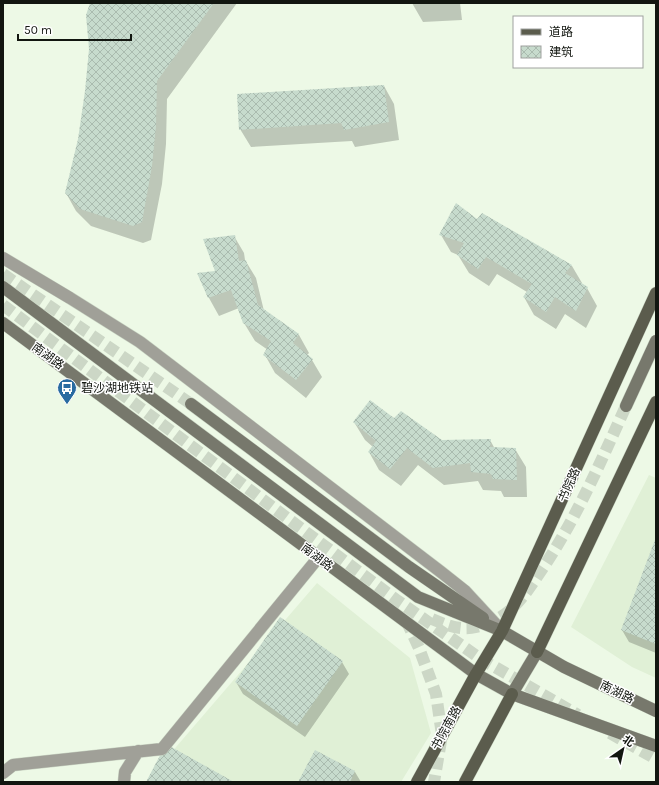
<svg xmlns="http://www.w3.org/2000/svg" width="659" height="785" viewBox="0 0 659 785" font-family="Karla,'Noto Sans SC',sans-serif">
  <defs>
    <pattern id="building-cross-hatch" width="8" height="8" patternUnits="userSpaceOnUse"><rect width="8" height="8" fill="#c7dbcd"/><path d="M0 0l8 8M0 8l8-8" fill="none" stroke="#aabbaf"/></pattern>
  </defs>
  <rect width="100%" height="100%" fill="#edf9e6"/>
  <!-- built -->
  <path fill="#e0f0d6" d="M 649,475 L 656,478 L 656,678 L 632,667 L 571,627 Z
    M 317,583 L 410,658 L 431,733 L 401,782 L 146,782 Z"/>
  <!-- shadow -->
  <path fill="#0003" d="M 92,3 L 237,3 L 167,99 L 166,144 L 162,184 L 151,240 L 143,243 L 91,226 L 76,211 L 66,193 L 79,139 L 86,91 L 90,49 Z
    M 412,3 L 460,3 L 462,20 L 423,22 Z
    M 384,86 L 394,104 L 399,140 L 355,147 L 352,141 L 251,147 L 240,129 Z
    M 482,214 L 572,266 L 582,283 L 581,284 L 587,288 L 597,306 L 586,328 L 565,314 L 556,329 L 534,315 L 524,297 L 527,292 L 497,274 L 489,286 L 469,273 L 458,255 L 451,252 L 441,235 L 477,220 Z
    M 234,236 L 244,253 L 245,260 L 256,278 L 264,311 L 299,335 L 309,353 L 307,355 L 312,360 L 322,377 L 306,398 L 275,373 L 265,355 L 268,350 L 255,341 L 244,323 L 239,308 L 219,316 L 209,298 L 198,274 L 216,272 Z
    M 394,419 L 442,441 L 490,440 L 495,449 L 515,449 L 526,467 L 527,497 L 504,497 L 501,491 L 483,490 L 478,481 L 444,485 L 418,465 L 401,486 L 379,470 L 369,452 L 373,447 L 365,440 L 354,422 Z
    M 656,540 L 656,653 L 629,642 L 622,630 Z
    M 342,662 L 349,674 L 305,737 L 243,694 L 236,682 Z
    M 315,751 L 355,772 L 361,782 L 299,782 Z"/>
  <!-- building -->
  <path fill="url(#building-cross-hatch)" d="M 90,3 L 214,3 L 157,81 L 156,126 L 152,166 L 142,222 L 133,226 L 80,209 L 65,193 L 78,139 L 85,91 L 89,49 L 86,15 Z
    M 384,85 L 389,122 L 344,130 L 341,123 L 239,130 L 237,94 Z
    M 456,203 L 477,219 L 482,213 L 572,265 L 565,273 L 588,287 L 576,311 L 555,297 L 546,312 L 523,297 L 532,284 L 486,257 L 478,269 L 457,255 L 464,243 L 439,235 Z
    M 235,235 L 239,261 L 246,260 L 258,305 L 299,334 L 293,343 L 313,359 L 296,380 L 263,355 L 271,341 L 243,323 L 231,290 L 208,298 L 197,273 L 215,271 L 203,239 Z
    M 370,400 L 394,418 L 401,411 L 442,440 L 491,439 L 490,447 L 516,448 L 517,480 L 493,479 L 491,474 L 471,472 L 470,463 L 433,468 L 407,448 L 390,469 L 368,452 L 376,441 L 353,422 Z
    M 656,537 L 656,644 L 621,630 Z
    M 280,617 L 343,661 L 297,726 L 235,682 Z
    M 166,744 L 234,782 L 146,782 Z
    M 315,750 L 355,771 L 350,782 L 298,782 Z"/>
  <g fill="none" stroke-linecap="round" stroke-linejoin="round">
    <!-- secondary-tunnel -->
    <path stroke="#ccd7c6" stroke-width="12" stroke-dasharray="12 6" stroke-linecap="butt" d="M 3,274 L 191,404
      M 3,305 L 398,601 L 481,659 L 578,715
      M 432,619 C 446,625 461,631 476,627 C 487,624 500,619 509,611 C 523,599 532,584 543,568 C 577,517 601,461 626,406
      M 406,620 L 419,648 L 436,694 L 442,735 L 434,782
      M 610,733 L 656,759"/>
    <defs>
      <path id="street" d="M 3,258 L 70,298 L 140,342 L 441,572 L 465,591 L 502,631
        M 3,773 L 13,765 L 162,749 L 318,558
        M 124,782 L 125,772 L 138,751"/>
      <path id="secondary" d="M 3,287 L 418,597 L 502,631 L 564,667 L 656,711
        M 3,323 L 476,674 L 512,694 L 656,746
        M 191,404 L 409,567 L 483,618
        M 626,406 L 656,341
        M 512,694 L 537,652"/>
      <path id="primary" d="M 537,652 L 656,402
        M 417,782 L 476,674 L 502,631 L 656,293
        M 465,782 L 512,694"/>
    </defs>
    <!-- street casing -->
    <use href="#street" stroke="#cad5c4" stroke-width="13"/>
    <!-- secondary casing -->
    <use href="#secondary" stroke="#cad5c4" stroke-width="13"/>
    <!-- primary casing -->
    <use href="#primary" stroke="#cad5c4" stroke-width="13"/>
    <!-- street -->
    <use href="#street" stroke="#a0a098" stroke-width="12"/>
    <!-- secondary -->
    <use href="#secondary" stroke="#77786c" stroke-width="12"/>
    <!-- primary -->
    <use href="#primary" stroke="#5b5c4d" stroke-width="12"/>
  </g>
  <!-- icons -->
  <defs>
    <symbol id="bus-pin" viewBox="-11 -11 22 30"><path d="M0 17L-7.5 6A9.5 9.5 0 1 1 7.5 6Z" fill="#296ba1" stroke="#fff"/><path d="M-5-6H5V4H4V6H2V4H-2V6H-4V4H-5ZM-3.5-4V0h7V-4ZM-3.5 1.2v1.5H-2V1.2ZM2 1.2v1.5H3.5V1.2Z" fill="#fff"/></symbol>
  </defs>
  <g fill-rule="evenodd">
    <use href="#bus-pin" x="56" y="377" width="22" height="30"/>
  </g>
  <g text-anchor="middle" stroke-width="3" stroke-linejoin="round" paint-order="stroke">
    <!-- street labels -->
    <g font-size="12" fill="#121610" stroke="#fff">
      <text transform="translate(48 356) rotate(36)" y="4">南湖路</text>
      <text transform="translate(569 485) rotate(-66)" y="4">书院路</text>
      <text transform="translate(317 557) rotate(37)" y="4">南湖路</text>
      <text transform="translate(617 692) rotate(26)" y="4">南湖路</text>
      <text transform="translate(446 728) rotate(-61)" y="4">书院南路</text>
    </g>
    <!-- poi labels -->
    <g font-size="12" fill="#121610" stroke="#fff" text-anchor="start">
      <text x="81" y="392">碧沙湖地铁站</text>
    </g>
  </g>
  <!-- border -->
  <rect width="659" height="785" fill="none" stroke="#121610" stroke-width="8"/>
  <!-- legend -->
  <rect x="513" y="16" width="130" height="52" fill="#ffffff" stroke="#a0a29f"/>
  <rect x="521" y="29" width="20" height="6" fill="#5b5c4d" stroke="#a0a29f"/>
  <text x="549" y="36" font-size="12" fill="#121610">道路</text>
  <rect x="521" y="46" width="20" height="12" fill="url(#building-cross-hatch)" stroke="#a0a29f"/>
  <text x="549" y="56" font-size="12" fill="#121610">建筑</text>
  <!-- north arrow -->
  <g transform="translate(623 749) rotate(34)" stroke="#ffffff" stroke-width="3" paint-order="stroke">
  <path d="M0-3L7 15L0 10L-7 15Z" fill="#121610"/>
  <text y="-6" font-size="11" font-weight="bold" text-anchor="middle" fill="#121610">北</text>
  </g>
  <!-- scale -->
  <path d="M18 34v6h113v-6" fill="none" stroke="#121610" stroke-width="2"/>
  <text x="24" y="34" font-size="12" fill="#121610" stroke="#ffffff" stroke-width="3" paint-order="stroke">50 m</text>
</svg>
